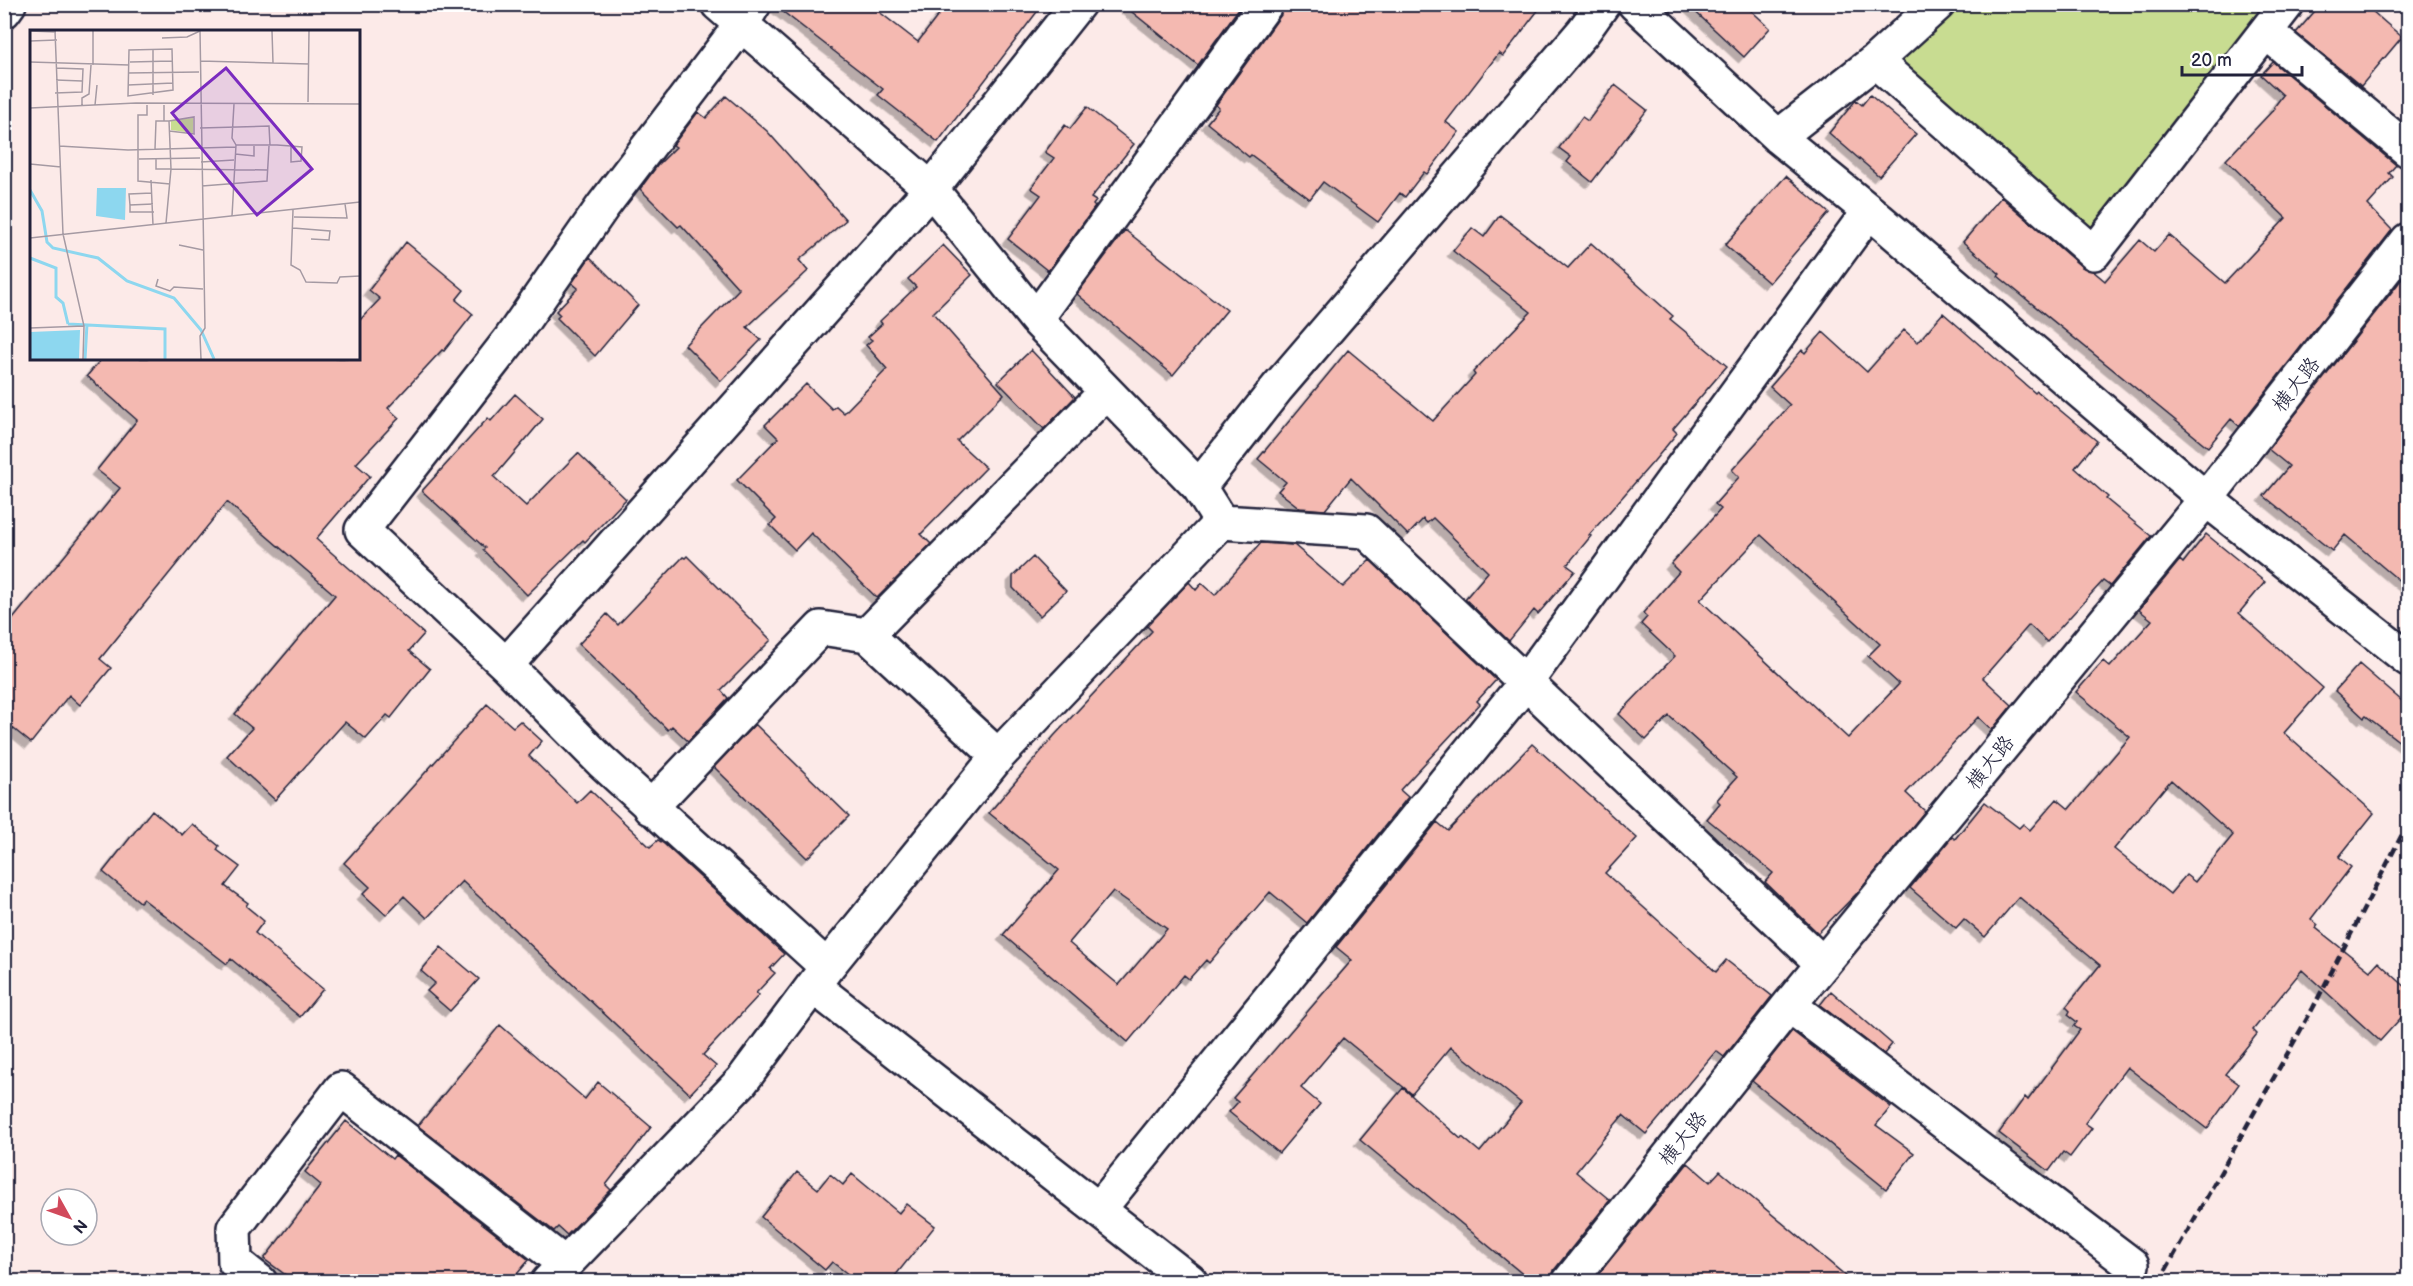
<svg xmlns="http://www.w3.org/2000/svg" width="2413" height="1286" viewBox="0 0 2413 1286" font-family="'Balsamiq Sans','Klee One',sans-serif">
  <defs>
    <filter id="shadow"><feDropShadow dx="-5.5" dy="5.5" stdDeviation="0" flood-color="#0004"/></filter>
  </defs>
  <rect width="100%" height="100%" fill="#fceae8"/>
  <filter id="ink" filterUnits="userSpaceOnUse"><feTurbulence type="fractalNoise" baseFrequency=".0167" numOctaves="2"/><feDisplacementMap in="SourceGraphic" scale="12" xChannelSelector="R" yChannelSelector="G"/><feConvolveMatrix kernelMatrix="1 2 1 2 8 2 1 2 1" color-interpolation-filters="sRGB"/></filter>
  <g filter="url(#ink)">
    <!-- green -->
    <path fill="#c8dc91" stroke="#757f66" stroke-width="1.5" d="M 1962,5 L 2268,5 L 2091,230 L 1896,63 Z"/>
    <!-- building -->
    <path fill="#f4b9b1" stroke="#22223b" stroke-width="1.5" fill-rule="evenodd" filter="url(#shadow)" d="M 773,4 L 869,4 L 918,42 L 947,4 L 1043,4 L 938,142 L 878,95 L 883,89 Z
      M 1122,4 L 1242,4 L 1198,65 Z
      M 1284,4 L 1543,4 L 1503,56 L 1499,53 L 1446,122 L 1459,132 L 1427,174 L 1424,172 L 1405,197 L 1400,193 L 1378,222 L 1323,182 L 1310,199 L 1251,155 L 1249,157 L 1207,123 L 1219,108 L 1216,105 L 1281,15 Z
      M 1687,4 L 1744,4 L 1770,28 L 1744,57 Z
      M 2321,4 L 2364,4 L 2402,37 L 2361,86 L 2296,33 Z
      M 2273,62 L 2396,165 L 2389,173 L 2393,177 L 2368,205 L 2392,230 L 2239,426 L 2231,419 L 2208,447 L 1998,276 L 2000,274 L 1963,242 L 2001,197 L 2082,267 L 2093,271 L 2105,281 L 2140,240 L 2154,252 L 2169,235 L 2225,283 L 2286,218 L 2226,160 L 2275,108 L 2274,107 L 2283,95 L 2261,75 Z
      M 1615,85 L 1647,110 L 1592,182 L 1567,162 L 1571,157 L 1559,148 L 1582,117 L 1588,121 Z
      M 1870,95 L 1916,134 L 1879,176 L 1829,133 L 1856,100 L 1862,105 Z
      M 726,96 L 767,131 L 846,220 L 799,260 L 808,271 L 747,327 L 761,340 L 721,381 L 685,345 L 739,289 L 681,225 L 678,227 L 640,189 L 657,166 L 676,147 L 673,145 L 698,112 L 706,118 Z
      M 1087,107 L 1134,144 L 1091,198 L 1096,201 L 1093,205 L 1095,207 L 1048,271 L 1008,239 L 1041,195 L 1031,188 L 1054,158 L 1045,152 L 1065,125 L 1070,129 Z
      M 1786,176 L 1829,213 L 1769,283 L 1725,245 Z
      M 1500,215 L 1568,268 L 1591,243 L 1673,316 L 1670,319 L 1727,366 L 1673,429 L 1677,433 L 1654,461 L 1589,535 L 1591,536 L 1567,565 L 1575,571 L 1538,614 L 1534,610 L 1509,641 L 1465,599 L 1488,572 L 1433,518 L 1427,523 L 1423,519 L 1408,535 L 1351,478 L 1325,510 L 1300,508 L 1278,491 L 1286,482 L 1258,459 L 1348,350 L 1433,421 L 1475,375 L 1473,372 L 1531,312 L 1453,251 L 1472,228 L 1484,237 Z
      M 1125,230 L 1227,310 L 1173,375 L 1077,294 Z
      M 406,242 L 464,290 L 456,300 L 473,314 L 444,351 L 442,350 L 388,408 L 399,418 L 356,464 L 370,476 L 316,539 L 424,634 L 409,651 L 430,669 L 391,718 L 387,715 L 366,739 L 345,722 L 275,800 L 227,756 L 252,728 L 235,714 L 335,595 L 227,502 L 100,659 L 111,668 L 80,705 L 69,695 L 31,743 L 4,721 L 4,630 L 120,488 L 97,470 L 137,420 L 87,376 L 102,358 L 358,358 L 358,322 L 380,299 L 369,290 Z
      M 943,245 L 972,275 L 933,313 L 1004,394 L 957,441 L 986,468 L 921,534 L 931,544 L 877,598 L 811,533 L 795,550 L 770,525 L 776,519 L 737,480 L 778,438 L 765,425 L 806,384 L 832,409 L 836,406 L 844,413 L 887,369 L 866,345 L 872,340 L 868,337 L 882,324 L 880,321 L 916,287 L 908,279 Z
      M 590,257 L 638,305 L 595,356 L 557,318 L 560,315 L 556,311 L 578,288 L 572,283 Z
      M 2409,270 L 2409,589 L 2345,535 L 2332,551 L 2264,496 L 2289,466 L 2268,449 Z
      M 1943,313 L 2035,393 L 2037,391 L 2097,441 L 2075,468 L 2108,497 L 2106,499 L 2151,536 L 2110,586 L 2103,581 L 2047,642 L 2029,625 L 1983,678 L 2012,705 L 1992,730 L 1978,717 L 1906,793 L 1925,811 L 1861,889 L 1818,933 L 1765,882 L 1773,873 L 1707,819 L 1720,803 L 1717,800 L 1737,777 L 1669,716 L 1646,740 L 1619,714 L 1675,656 L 1641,624 L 1647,617 L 1643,613 L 1679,572 L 1671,564 L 1721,509 L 1715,504 L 1739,477 L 1732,470 L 1790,405 L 1770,387 L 1802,350 L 1805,353 L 1823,332 L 1867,372 L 1904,330 L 1918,342 ZM 1761,535 L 1880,644 L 1868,656 L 1899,684 L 1848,738 L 1700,600 Z
      M 1031,350 L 1075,397 L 1044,429 L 998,382 Z
      M 515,394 L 543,419 L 494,477 L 526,506 L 578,453 L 626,499 L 585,542 L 583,540 L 527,595 L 483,550 L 485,548 L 422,491 L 488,418 L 491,421 Z
      M 2206,534 L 2265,582 L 2239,613 L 2323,688 L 2284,733 L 2374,813 L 2339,857 L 2351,867 L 2311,919 L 2318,925 L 2316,928 L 2370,971 L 2378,962 L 2409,990 L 2409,1009 L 2380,1041 L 2302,970 L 2253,1030 L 2257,1034 L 2225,1074 L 2239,1084 L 2207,1129 L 2127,1067 L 2085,1123 L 2092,1128 L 2070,1157 L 2063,1152 L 2049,1171 L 1999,1133 L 2025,1097 L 2028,1100 L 2080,1030 L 2074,1026 L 2077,1022 L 2068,1015 L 2070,1011 L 2066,1007 L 2100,965 L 2019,897 L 1985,937 L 1964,919 L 1956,928 L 1910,888 L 1952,837 L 1955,839 L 1985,802 L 2019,828 L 2023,824 L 2030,830 L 2057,799 L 2069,809 L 2130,737 L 2076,692 L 2103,661 L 2110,667 L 2152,620 L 2139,610 L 2180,560 L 2183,563 ZM 2171,780 L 2233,835 L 2195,882 L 2186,875 L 2170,894 L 2114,849 Z
      M 1261,543 L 1294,545 L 1343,587 L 1370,560 L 1496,680 L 1477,701 L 1480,704 L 1400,790 L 1408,797 L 1307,923 L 1270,892 L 1209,963 L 1206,960 L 1189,979 L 1184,975 L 1128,1042 L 1003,935 L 1059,870 L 989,813 L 1054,736 L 1152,631 L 1147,626 L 1189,582 L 1196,590 L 1202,583 L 1215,595 ZM 1113,891 L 1167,929 L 1119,985 L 1069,943 Z
      M 687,556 L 771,640 L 721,690 L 728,698 L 688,741 L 672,726 L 668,730 L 579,644 L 607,614 L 618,625 L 683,557 L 685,558 Z
      M 1033,557 L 1066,591 L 1040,616 L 1013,588 L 1013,576 Z
      M 2359,664 L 2409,707 L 2409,749 L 2366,716 L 2364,718 L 2335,691 Z
      M 487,704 L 513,727 L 520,721 L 542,741 L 529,756 L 577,803 L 590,790 L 650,847 L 658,840 L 664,844 L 784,954 L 770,969 L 775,973 L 756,993 L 759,995 L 703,1055 L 716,1066 L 690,1094 L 462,881 L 427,918 L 404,896 L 386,915 L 363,894 L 370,887 L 344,863 Z
      M 755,724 L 849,816 L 807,858 L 714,767 Z
      M 1532,744 L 1637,838 L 1605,873 L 1716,972 L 1726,960 L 1772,996 L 1724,1057 L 1716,1051 L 1646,1134 L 1623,1115 L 1576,1172 L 1610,1200 L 1554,1270 L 1551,1281 L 1531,1281 L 1360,1140 L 1403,1088 L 1461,1139 L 1462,1137 L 1480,1152 L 1521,1103 L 1451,1047 L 1412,1094 L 1343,1038 L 1301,1088 L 1320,1104 L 1279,1153 L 1229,1112 L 1238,1102 L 1233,1098 L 1352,960 L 1336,947 L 1437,822 L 1448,831 Z
      M 152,810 L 182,835 L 192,824 L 219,846 L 217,850 L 240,867 L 225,886 L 248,903 L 246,906 L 264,921 L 255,933 L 323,989 L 300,1017 L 231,959 L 227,964 L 143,899 L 140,902 L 103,872 Z
      M 441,947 L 479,979 L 450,1011 L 427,991 L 435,983 L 421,971 Z
      M 1831,991 L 1892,1044 L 1884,1054 L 1820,1005 Z
      M 500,1025 L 585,1099 L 598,1082 L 651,1127 L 606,1185 L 611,1190 L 567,1235 L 558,1227 L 554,1231 L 418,1126 Z
      M 1792,1031 L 1891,1107 L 1876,1125 L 1914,1153 L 1886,1189 L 1752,1081 Z
      M 346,1121 L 392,1159 L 395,1155 L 529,1260 L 511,1281 L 294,1281 L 264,1259 L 321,1185 L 305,1172 Z
      M 1688,1163 L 1710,1182 L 1720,1171 L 1852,1281 L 1593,1281 Z
      M 797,1172 L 818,1189 L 830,1174 L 843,1185 L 852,1174 L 899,1213 L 906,1204 L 935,1226 L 891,1281 L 857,1281 L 832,1262 L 825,1270 L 761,1217 Z"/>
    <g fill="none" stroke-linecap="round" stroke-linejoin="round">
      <defs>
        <path id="minor" d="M 718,4 L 931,189 L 1036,319 L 1199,487 L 1221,522
          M 754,4 L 741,25 L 603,206 L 509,341 L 362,530 L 506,665 L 601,761 L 827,967
          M 1635,4 L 1778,137 L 1869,211 L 2206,499 L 2408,659
          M 2266,32 L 2408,150
          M 1875,61 L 2094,253 L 2287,4
          M 1778,137 L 1875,61 L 1938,4
          M 1036,319 L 1266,4
          M 1199,487 L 1277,388 L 1583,32 L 1603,4
          M 1221,522 L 1366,531 L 1823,964
          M 506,665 L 931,189 L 1078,4
          M 998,756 L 867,635 L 1106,392
          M 650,808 L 821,628 L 867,635
          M 813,986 L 1190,1281
          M 1789,1005 L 2132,1265
          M 1100,1208 L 1526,682 L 1869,211
          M 260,1282 L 235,1262 L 234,1228 L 341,1089 L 565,1264
          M 548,1282 L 742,1081 L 827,967 L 998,756 L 1221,522
          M 1569,1282 L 1789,1005 L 2206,499 L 2408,240"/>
        <path id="highway" d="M 4,11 L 9,4"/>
      </defs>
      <!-- minor casing -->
      <use href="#minor" stroke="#22223b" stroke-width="38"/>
      <!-- highway casing -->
      <use href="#highway" stroke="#22223b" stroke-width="38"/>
      <!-- minor -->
      <use href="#minor" stroke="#fff" stroke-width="33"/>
      <!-- highway -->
      <use href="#highway" stroke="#fff" stroke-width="33"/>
      <!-- rail -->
      <path stroke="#22223b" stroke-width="4.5" stroke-dasharray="9 4.5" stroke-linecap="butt" d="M 2159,1282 L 2313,1008 L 2408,823"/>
    </g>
  </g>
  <g text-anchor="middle" stroke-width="4.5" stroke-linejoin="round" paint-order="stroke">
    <!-- street labels -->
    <g font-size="21" fill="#22223b" stroke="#fff">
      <text transform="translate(2296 384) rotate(-52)" y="7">横大路</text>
      <text transform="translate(1990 762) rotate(-51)" y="7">横大路</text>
      <text transform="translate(1683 1138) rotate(-51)" y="7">横大路</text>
    </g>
  </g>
  <!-- overview -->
  <g transform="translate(30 30)">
    <rect width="330" height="330" fill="#fceae8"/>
    <path d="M 163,88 L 163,103 L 141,100 L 141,90 Z" fill="#c8dc91"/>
    <path d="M 67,158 L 96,158 L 95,190 L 66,186 ZM 50,300 L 49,329 L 0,329 L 0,302 Z" fill="#8dd7ef"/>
    <path fill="none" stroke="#8dd7ef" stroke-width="3" d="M 0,160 L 12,181 L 17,212 L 23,218 L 68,228 L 97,251 L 144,268 L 171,300 L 184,329M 0,228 L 26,238 L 26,267 L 33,273 L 38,294M 38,294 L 135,299 L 135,329M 55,329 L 57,294"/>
    <path fill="none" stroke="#a59aa3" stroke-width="1.5" d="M 0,1 L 26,2M 25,1 L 33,204 L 54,296 L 53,329M 170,1 L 175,298 L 170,306 L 171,329M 242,1 L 243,33M 132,8 L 157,7 L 170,1M 0,11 L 27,10M 142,19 L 143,60 L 98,66 L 99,20 ZM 123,20 L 123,65M 170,31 L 279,34M 0,32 L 99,35M 100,32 L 142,31M 63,35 L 63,1M 98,43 L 169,42M 26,50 L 52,51M 98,55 L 143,53M 25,63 L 52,62 L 53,39 L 26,38M 278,72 L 279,1M 204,74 L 202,108 L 206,115M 52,75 L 52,68 L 59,64 L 61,35M 65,75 L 67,55M 117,75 L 117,85 L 108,85 L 108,151 L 140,154M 0,78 L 106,73 L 330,74M 139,91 L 164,87 L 164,103M 170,98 L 239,96 L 240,115M 139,101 L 165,104M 206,115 L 247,115 L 261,116 L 272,117 L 271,131 L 261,132 L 261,116M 29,116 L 98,120 L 206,117M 125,119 L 126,91 L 134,91M 205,124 L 224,126 L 224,116M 109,129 L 170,128M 126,129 L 126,139 L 141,139 L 139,91 L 134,91 L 134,75M 171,132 L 204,130M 0,134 L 31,137M 121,150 L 123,195M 172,156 L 237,151 L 239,116M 123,174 L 100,175 L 100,182 L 124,182M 100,175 L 99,164 L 122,163M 263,180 L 261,235 L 270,240 L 276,252 L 307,253 L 310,247 L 330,246M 202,186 L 206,115M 264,187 L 317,188 L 315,174M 136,193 L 141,139 L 238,140M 263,198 L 300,201 L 299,210 L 281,209M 0,208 L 330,172M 149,215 L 173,220M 128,249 L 126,256 L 140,261 L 144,257 L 173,259M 0,298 L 54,296"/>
    <path fill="#7b2cbf" fill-opacity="0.15" stroke="#7b2cbf" stroke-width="3" d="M 196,38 L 282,139 L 227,185 L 142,83 Z"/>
    <rect width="330" height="330" fill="none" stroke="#22223b" stroke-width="3"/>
  </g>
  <!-- margin -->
  <rect width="2413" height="1286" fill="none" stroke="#fff" stroke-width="24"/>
  <rect x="12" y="12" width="2389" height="1262" fill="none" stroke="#22223b" stroke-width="2" filter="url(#ink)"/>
  <!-- north arrow -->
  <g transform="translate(69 1217) rotate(130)"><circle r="28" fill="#ffffff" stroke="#a7a7b1" stroke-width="1.5"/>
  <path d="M0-4.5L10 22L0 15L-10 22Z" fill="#d1495b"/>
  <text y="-9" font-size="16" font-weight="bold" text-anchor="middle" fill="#22223b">N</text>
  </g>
  <!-- scale -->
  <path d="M2182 66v9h120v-9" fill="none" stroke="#22223b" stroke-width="3"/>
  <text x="2191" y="66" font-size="18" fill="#22223b" stroke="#ffffff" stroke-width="4.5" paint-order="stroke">20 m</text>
</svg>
